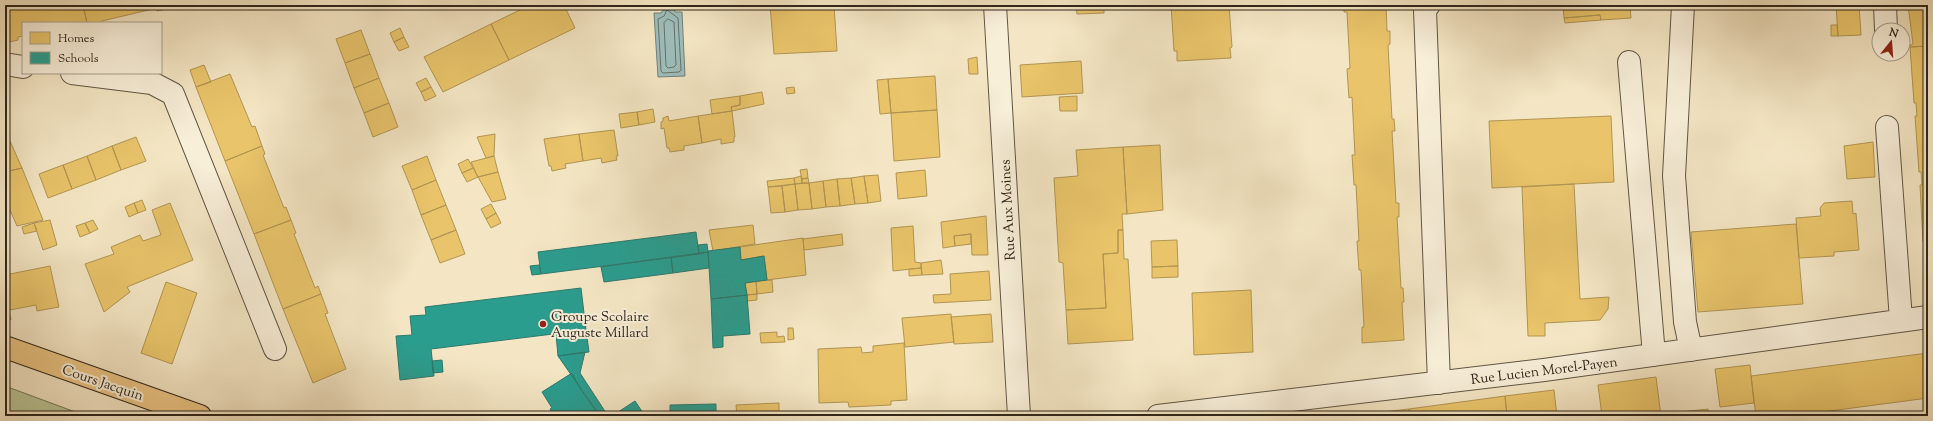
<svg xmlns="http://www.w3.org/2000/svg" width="1933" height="421" viewBox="0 0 1933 421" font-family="'Sorts Mill Goudy',serif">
  <rect width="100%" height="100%" fill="#f4e6c4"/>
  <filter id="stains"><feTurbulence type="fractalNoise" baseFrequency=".005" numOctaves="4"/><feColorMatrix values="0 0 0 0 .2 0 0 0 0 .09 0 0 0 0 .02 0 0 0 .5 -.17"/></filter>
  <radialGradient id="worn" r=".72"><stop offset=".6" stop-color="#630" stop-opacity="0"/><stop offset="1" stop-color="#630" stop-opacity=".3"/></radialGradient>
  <!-- green -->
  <path fill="#bbc595" stroke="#757658" d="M 5,386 L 86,416 L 5,416 Z"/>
  <!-- water -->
  <path fill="#9ebebb" stroke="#72817b" d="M 666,6 L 674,8 L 675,12 L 682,12 L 685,76 L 658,77 L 654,13 L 661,13 Z"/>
  <!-- homes -->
  <path fill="#e9c46a" stroke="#b19552" d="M 5,5 L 83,5 L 87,23 L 23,23 L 23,36 L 18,37 L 18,40 L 5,43 Z
    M 83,5 L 171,5 L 172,8 L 157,11 L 157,8 L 102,21 L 102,23 L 87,23 Z
    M 530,5 L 564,5 L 575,28 L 509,60 L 491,24 Z
    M 770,5 L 834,5 L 837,51 L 774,54 Z
    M 1076,5 L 1104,5 L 1104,13 L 1077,14 Z
    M 1171,5 L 1229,5 L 1232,47 L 1230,48 L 1231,58 L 1177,61 L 1177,51 L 1174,51 Z
    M 1344,5 L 1386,5 L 1387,31 L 1390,31 L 1390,44 L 1388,45 L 1392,119 L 1394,119 L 1395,131 L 1392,131 L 1396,203 L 1399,203 L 1399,217 L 1397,217 L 1401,288 L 1403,288 L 1404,302 L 1402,302 L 1404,340 L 1362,343 L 1362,327 L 1364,327 L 1361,270 L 1359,270 L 1357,241 L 1359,241 L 1356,185 L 1354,185 L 1352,155 L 1355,155 L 1352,97 L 1349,98 L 1347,69 L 1350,68 L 1347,12 L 1344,12 Z
    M 1563,5 L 1630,5 L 1631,18 L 1601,20 L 1600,15 L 1564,18 Z
    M 1836,5 L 1859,5 L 1861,35 L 1838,36 Z
    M 1908,5 L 1928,5 L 1928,46 L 1910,47 L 1910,45 L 1913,44 Z
    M 1600,15 L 1601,20 L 1565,23 L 1564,18 Z
    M 491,24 L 509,60 L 443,92 L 424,57 Z
    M 1831,25 L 1837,25 L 1838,36 L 1831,36 Z
    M 400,28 L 404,37 L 394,42 L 390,33 Z
    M 361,30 L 370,54 L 345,63 L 336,39 Z
    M 404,37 L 409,47 L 399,51 L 394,42 Z
    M 1928,46 L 1928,286 L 1926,286 L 1924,256 L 1926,256 L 1925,242 L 1923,242 L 1920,185 L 1922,185 L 1921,172 L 1919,172 L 1915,116 L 1917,116 L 1916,103 L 1914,103 L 1910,47 Z
    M 370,54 L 379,78 L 354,88 L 345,63 Z
    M 977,57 L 978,74 L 969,74 L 968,59 Z
    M 1081,61 L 1083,93 L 1022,97 L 1020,65 Z
    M 204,65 L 211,82 L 196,87 L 190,70 Z
    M 230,74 L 252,127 L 255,126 L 262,146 L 225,161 L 196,87 Z
    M 935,76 L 937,110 L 891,113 L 888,79 Z
    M 379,78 L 389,103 L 364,113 L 354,88 Z
    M 426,78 L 431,87 L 421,92 L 416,83 Z
    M 888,79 L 891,113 L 880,114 L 877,80 Z
    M 431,87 L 436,96 L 425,101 L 421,92 Z
    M 794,87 L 795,93 L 787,94 L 786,88 Z
    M 762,92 L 764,104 L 732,111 L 731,107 L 740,105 L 740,96 Z
    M 740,96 L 740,105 L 731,107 L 732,111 L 712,114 L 710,100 Z
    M 1077,96 L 1077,111 L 1060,111 L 1059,97 Z
    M 389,103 L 398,127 L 373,137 L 364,113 Z
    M 653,109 L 655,122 L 639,125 L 637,112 Z
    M 937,110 L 940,157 L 894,161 L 891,113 Z
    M 732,111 L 735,137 L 734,137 L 734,142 L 721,144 L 721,139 L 702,143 L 698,116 Z
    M 637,112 L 639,125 L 621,128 L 619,114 Z
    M 668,116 L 669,121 L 698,116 L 702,143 L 684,146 L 684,150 L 670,152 L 669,148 L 667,148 L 664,128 L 661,129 L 661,122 L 663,121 L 663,118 Z
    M 1611,116 L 1614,182 L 1492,188 L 1489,121 Z
    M 5,130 L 22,168 L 5,172 Z
    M 614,130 L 618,156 L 616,156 L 617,160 L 602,163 L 601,158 L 583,161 L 579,134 Z
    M 495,134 L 494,156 L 486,158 L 477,137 Z
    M 579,134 L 583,161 L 565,164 L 566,168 L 552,171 L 551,166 L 549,166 L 544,139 Z
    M 136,137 L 146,161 L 121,170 L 112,146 Z
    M 1873,142 L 1875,177 L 1847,179 L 1844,146 Z
    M 1160,145 L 1163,210 L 1127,214 L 1123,147 Z
    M 112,146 L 121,170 L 96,180 L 87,156 Z
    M 262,146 L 265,154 L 263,155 L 284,208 L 286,207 L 291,220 L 254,234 L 225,161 Z
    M 1123,147 L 1127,214 L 1122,214 L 1123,230 L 1118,230 L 1118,253 L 1103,254 L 1106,308 L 1066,310 L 1063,263 L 1059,262 L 1054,178 L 1078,176 L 1076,150 Z
    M 87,156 L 96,180 L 72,189 L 63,165 Z
    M 427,156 L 436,180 L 412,190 L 402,166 Z
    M 494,156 L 498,172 L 478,177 L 471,162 Z
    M 468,159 L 473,168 L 462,173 L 458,164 Z
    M 63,165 L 72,189 L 48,198 L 39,174 Z
    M 22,168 L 43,220 L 17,226 L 5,199 L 5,172 Z
    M 473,168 L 478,177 L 467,182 L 462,173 Z
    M 807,169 L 808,178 L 802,179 L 800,170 Z
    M 925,170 L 927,196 L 898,199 L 896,173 Z
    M 498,172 L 506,199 L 492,202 L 478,177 Z
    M 878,175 L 881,201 L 868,203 L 864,176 Z
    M 801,176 L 802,183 L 795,184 L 794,178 Z
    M 864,176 L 868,203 L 855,204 L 851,178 Z
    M 794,178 L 795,184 L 768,187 L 767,181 Z
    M 808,178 L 809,183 L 802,183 L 802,179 Z
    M 851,178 L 855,204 L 840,206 L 837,179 Z
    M 837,179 L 840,206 L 826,207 L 823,181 Z
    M 436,180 L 446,205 L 421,215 L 412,190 Z
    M 823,181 L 826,207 L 812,209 L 809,183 Z
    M 809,183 L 812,209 L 798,210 L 795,184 Z
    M 795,184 L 798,210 L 785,212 L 782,186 Z
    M 1574,184 L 1580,299 L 1609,297 L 1608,309 L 1600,320 L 1545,323 L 1545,336 L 1528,336 L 1522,187 Z
    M 782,186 L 785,212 L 771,213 L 768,187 Z
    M 142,200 L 146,210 L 138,213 L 134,203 Z
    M 1852,201 L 1853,214 L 1856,213 L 1859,250 L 1834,252 L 1834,256 L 1799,258 L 1796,218 L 1821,216 L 1820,208 L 1824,203 Z
    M 134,203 L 138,213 L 129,217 L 125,207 Z
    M 170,203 L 193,260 L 127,287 L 130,292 L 104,312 L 85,264 L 114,254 L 111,247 L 140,235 L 143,241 L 161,235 L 152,210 Z
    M 491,204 L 496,213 L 486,219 L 481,209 Z
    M 446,205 L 456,230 L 431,240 L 421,215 Z
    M 496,213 L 501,223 L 491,228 L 486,219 Z
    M 986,216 L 988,255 L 972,255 L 971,234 L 954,236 L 955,246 L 943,248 L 941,222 Z
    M 50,220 L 57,245 L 43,250 L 34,223 Z
    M 93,220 L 98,229 L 90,233 L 85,223 Z
    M 291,220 L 296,233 L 294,234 L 315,288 L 318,286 L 321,294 L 283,309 L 254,234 Z
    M 34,223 L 37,231 L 24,234 L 22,227 Z
    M 85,223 L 90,233 L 80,237 L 76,226 Z
    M 1796,224 L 1803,304 L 1698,312 L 1691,232 Z
    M 753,225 L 755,244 L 713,251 L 709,230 Z
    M 913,226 L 915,262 L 921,263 L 921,268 L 893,271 L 891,228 Z
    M 456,230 L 465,254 L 440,263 L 431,240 Z
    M 1118,230 L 1123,230 L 1124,259 L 1128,259 L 1133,340 L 1068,344 L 1066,310 L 1106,308 L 1103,254 L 1118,253 Z
    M 842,234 L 843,245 L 804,250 L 803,239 Z
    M 971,234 L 971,244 L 955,246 L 954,236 Z
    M 803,238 L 806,275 L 767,280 L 764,256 L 741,260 L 740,247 Z
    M 1177,240 L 1178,266 L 1152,267 L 1151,241 Z
    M 941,260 L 943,274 L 922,275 L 921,263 Z
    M 50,266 L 59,307 L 37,311 L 36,305 L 10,310 L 5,287 L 5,275 Z
    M 1178,266 L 1178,277 L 1152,278 L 1152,267 Z
    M 921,268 L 922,275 L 909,276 L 909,269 Z
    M 989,271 L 991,300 L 934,303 L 933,295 L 951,294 L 950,274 Z
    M 772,280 L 773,292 L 757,294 L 756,281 Z
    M 756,281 L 757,294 L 747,295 L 745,283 Z
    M 166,282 L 197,293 L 172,364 L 141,353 Z
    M 1251,290 L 1253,352 L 1194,355 L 1192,293 Z
    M 321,294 L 328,313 L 325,314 L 346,369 L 313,383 L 283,309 Z
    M 757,294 L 757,300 L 747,301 L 747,295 Z
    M 5,298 L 6,298 L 11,320 L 5,318 Z
    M 951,314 L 954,342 L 905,347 L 902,318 Z
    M 991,314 L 993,342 L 954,344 L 951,317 Z
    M 788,328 L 793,328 L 794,339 L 788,340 Z
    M 777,332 L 777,337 L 784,336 L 785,342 L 761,343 L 760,333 Z
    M 904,343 L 907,400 L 891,401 L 891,405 L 849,407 L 848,402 L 819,403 L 818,349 L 861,347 L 862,353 L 873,352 L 873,346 Z
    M 1928,353 L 1928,398 L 1792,416 L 1756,416 L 1751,376 Z
    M 1750,365 L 1754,403 L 1720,407 L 1715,369 Z
    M 1656,377 L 1661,416 L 1602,416 L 1598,385 Z
    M 1554,390 L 1557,416 L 1507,416 L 1505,396 Z
    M 1505,396 L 1507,416 L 1410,416 L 1409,409 Z
    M 779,403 L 779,416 L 737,416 L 736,405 Z
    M 1409,409 L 1410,416 L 1393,416 L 1392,411 Z
    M 1708,409 L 1709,416 L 1681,416 L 1680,412 Z
    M 1392,411 L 1393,416 L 1376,416 L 1376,413 Z
    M 997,414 L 998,416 L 968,416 Z"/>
  <!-- schools -->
  <path fill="#2a9d8f" stroke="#2c796c" d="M 696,232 L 699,254 L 541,274 L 538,252 Z
    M 707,244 L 708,252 L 699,254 L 698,245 Z
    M 740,247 L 741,260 L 764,256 L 767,280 L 745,283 L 747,295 L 711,299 L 708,251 Z
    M 708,252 L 709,268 L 673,273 L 671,257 Z
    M 671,257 L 673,273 L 604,282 L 601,267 Z
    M 539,265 L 541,274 L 532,275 L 530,266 Z
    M 581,288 L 586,330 L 431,349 L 434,376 L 400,380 L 396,336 L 412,335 L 410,316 L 426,315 L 425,307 Z
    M 747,295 L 750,334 L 723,336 L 723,347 L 713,348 L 711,299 Z
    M 586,330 L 589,352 L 558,356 L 556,334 Z
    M 585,352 L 580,373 L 608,416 L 600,416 L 558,356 Z
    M 442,360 L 443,372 L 433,373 L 432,361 Z
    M 572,373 L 581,390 L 600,416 L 554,416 L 550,409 L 552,408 L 542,392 Z
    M 635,401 L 645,416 L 612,416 Z
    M 716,404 L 716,416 L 670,416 L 670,405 Z"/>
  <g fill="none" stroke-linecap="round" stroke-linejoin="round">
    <!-- shore -->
    <path stroke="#66726b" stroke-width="1" d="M 667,10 L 678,18 L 681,70 L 679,72 L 663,73 L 661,71 L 658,19 L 664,16 Z
      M 668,19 L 674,22 L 676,65 L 674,67 L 668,68 L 666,66 L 664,23 Z"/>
    <defs>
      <path id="minor" d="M 995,5 L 1019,416
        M 1429,5 L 1425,10 L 1439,383
        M 1683,5 L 1674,176 L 1685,322 L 1691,350
        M 1885,5 L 1886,30
        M 1629,62 L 1654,355
        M 5,64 L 23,67
        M 72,73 L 152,83 L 173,94 L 275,349
        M 1887,127 L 1901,320
        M 1158,416 L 1544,370 L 1928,317"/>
      <path id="major" d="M 5,347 L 200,416"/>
    </defs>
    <!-- minor casing -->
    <use href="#minor" stroke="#605645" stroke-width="24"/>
    <!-- major casing -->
    <use href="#major" stroke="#2f261b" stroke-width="24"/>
    <!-- minor -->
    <use href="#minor" stroke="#f8efd9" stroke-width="22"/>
    <!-- major -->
    <use href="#major" stroke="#eac382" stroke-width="22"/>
  </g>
  <!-- markers -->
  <circle fill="#8f2418" stroke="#f8efd9" stroke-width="1.5" cx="543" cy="324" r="4"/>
  <g text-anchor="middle" stroke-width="4" stroke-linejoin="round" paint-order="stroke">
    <!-- street labels -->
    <g font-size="14" fill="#2f261b" stroke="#f8efd9">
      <text transform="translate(1007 210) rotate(-93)" y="5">Rue Aux Moines</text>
      <text transform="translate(1544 370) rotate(-7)" y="5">Rue Lucien Morel-Payen</text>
      <text transform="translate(103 382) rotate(19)" y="5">Cours Jacquin</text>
    </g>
    <!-- poi labels -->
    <g font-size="14" fill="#2f261b" stroke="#f8efd9" text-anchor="start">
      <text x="551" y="321">Groupe Scolaire<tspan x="551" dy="16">Auguste Millard</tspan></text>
    </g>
  </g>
  <!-- margin -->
  <rect width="1933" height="421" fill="none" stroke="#f4e6c4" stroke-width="20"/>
  <rect x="6" y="6" width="1921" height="409" fill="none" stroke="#2f261b" stroke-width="2"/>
  <rect x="10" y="10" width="1913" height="401" fill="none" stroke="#2f261b"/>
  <!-- legend -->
  <rect x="22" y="22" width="140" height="52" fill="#f8efd9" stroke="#a89f8d"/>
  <rect x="30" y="32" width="20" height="12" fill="#e9c46a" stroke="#a89f8d"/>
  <text x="58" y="42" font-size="12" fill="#2f261b">Homes</text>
  <rect x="30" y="52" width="20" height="12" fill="#2a9d8f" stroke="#a89f8d"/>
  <text x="58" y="62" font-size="12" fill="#2f261b">Schools</text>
  <!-- north arrow -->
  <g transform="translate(1891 42) rotate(17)"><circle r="19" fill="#f8efd9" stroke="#a89f8d"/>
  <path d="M0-3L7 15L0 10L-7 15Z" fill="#8f2418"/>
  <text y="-6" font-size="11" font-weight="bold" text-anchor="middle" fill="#2f261b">N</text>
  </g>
  <rect width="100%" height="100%" filter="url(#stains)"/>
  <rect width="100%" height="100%" fill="url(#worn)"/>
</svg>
